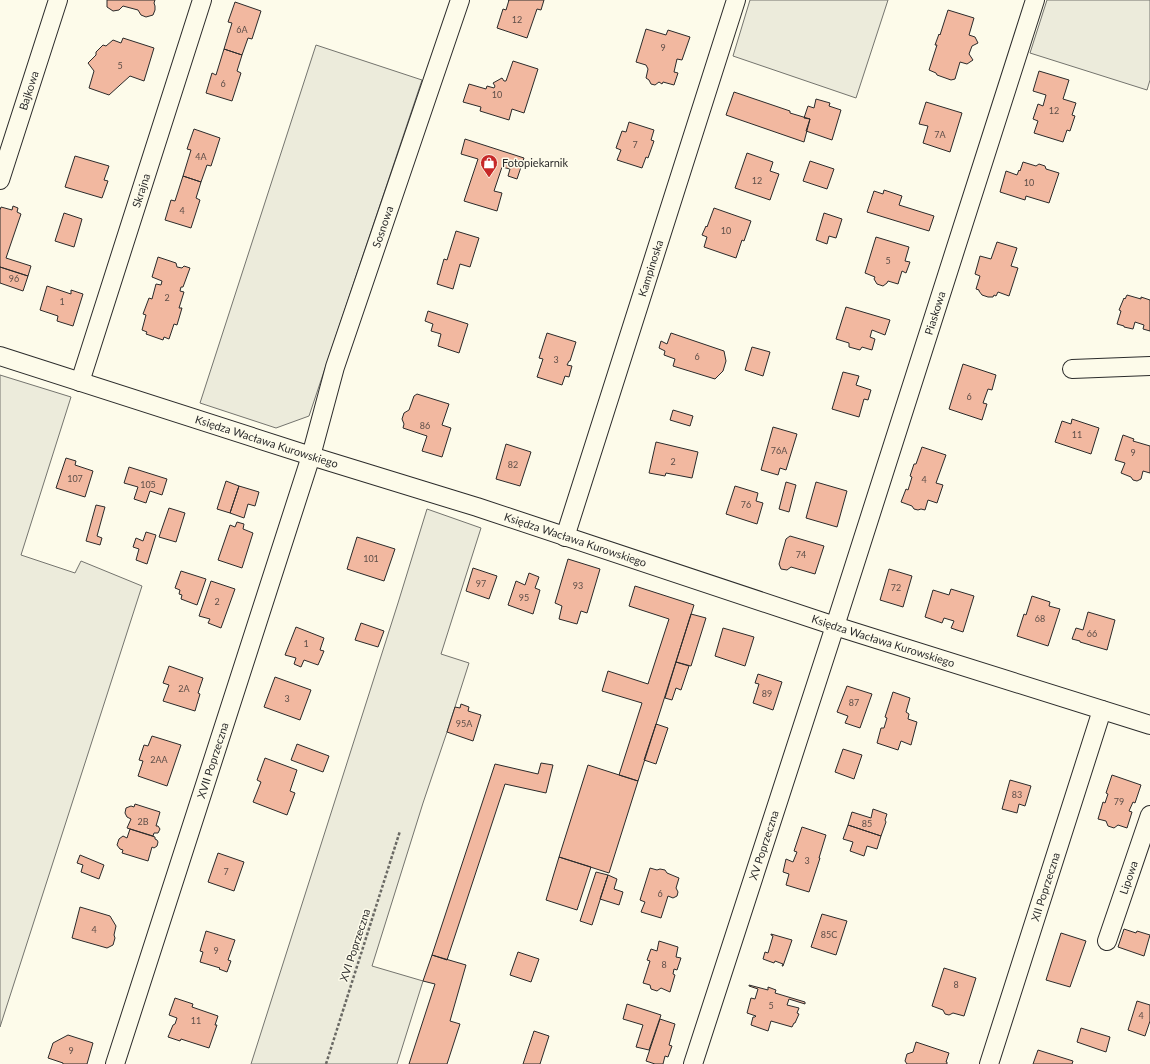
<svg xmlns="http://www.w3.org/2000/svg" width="1150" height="1064" viewBox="0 0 1150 1064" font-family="Lato,sans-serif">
  <rect width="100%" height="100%" fill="#fdfbea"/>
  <!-- green -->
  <path fill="#ecebdb" stroke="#74746e" d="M 750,0 L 888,0 L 856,98 L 733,56 Z
    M 1047,0 L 1150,0 L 1150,80 L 1147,90 L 1030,53 Z
    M 316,45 L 422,80 L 309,416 L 276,428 L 200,403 Z
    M 0,375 L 71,397 L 21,555 L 75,573 L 81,561 L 142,586 L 0,1027 Z
    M 427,509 L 481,528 L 441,654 L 469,663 L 447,732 L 423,803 L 372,966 L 423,981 L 397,1064 L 251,1064 L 398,603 Z"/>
  <!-- building -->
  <path fill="#f2b8a0" stroke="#2b2b2b" d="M 107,0 L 155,0 L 154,3 L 155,6 L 155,10 L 153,15 L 146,17 L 141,15 L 138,10 L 123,6 L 119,10 L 113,11 L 107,7 Z
    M 508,0 L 544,0 L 541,10 L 537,9 L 527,38 L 497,28 L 503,9 L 506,10 L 509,0 Z
    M 235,2 L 261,11 L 252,39 L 248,38 L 242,55 L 224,49 L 232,23 L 228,22 Z
    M 948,10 L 974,18 L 969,35 L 975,37 L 978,43 L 972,46 L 969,54 L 973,60 L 967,64 L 960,62 L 955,79 L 951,80 L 937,75 L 936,73 L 929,70 L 937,45 L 935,45 L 939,34 L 940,35 Z
    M 646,29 L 666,35 L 668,30 L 690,37 L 682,60 L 677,59 L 674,72 L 678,73 L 674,85 L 663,82 L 662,84 L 659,82 L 655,85 L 651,84 L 649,80 L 646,78 L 648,69 L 646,65 L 636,62 Z
    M 123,38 L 154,48 L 144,81 L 130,76 L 109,95 L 89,88 L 94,71 L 88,63 L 96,55 L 96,52 L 103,45 L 106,46 L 113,40 L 121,43 Z
    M 224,49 L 242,55 L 237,71 L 241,73 L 232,101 L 206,93 L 212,73 L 216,75 Z
    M 513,61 L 538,69 L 524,113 L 512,109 L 509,120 L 480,111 L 481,107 L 463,102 L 469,84 L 486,89 L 487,86 L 494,88 L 495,86 L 493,83 L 502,78 L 504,81 L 506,81 Z
    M 1039,71 L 1069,80 L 1063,99 L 1076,103 L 1072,115 L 1075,116 L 1070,131 L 1067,130 L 1063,142 L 1034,133 L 1038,121 L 1033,119 L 1038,104 L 1043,106 L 1046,95 L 1033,91 Z
    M 734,92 L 790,111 L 790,113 L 810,119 L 804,142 L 726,115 Z
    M 816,99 L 830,103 L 829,106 L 841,110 L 832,140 L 806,131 L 810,119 L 804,118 L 808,106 L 814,108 Z
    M 926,102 L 962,113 L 950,152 L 923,143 L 928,126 L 919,124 Z
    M 629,122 L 654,130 L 651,140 L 654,141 L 648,158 L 646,157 L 642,168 L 617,160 L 621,150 L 616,148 L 622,131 L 626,132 Z
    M 194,129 L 220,138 L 211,166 L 207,165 L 201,182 L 183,176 L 191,150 L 187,149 Z
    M 465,139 L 524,158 L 517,179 L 508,176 L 510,169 L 502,167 L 494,191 L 502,193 L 497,211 L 464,201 L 478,159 L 461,154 Z
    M 747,153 L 773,162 L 770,171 L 779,174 L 770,200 L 735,188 Z
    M 75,156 L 109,166 L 104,180 L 108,181 L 102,198 L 65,187 Z
    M 810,161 L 834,169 L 827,189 L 803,181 Z
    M 1023,162 L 1036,166 L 1039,164 L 1045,166 L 1046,169 L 1059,173 L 1049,203 L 1026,196 L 1025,200 L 1000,192 L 1006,171 L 1017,175 L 1019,170 L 1020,171 Z
    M 183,176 L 201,182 L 196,198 L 200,200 L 191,228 L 165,220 L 171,200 L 175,201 Z
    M 884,190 L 902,196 L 899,205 L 934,216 L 929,231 L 867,212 L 874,191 L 883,194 Z
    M 13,206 L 18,208 L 17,212 L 21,214 L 6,258 L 31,266 L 28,276 L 0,267 L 0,210 L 1,207 L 12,210 Z
    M 714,208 L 751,221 L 744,241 L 742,240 L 736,258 L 704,247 L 707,237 L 702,235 L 706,226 L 707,227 Z
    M 64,213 L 82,219 L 74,247 L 55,241 Z
    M 824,213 L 842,219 L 836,238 L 829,236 L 827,244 L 816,240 Z
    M 456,231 L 479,238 L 470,267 L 460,264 L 453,289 L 437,284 L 444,259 L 447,260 Z
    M 876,237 L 909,247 L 905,261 L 910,262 L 906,273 L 902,271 L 898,284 L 888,281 L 887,283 L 883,286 L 877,284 L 874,279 L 875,277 L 865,273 Z
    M 997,242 L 1017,248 L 1011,266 L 1018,268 L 1009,296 L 998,292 L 996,296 L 994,295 L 993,297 L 988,297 L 982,295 L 979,291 L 979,290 L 976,289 L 980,276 L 975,274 L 980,256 L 991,259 Z
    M 158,257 L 176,263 L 177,267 L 182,268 L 184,266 L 190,268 L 183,287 L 181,287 L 180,291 L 184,292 L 179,308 L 182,308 L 177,325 L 174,324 L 169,339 L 164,337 L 163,340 L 146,334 L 147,332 L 142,330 L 146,315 L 143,314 L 149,298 L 152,299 L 156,284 L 161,285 L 162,281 L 152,277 Z
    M 0,267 L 28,276 L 23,291 L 0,283 Z
    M 47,286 L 71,294 L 71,290 L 83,294 L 73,326 L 57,321 L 58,316 L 40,310 Z
    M 1127,295 L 1141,299 L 1141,297 L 1150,300 L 1150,331 L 1143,329 L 1144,325 L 1135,322 L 1133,329 L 1124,327 L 1124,326 L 1117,324 L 1121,311 L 1119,310 L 1124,298 L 1125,299 Z
    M 846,307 L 890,320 L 885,335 L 872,330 L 870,337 L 875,339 L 872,350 L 862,347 L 860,350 L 849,347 L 849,343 L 836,339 Z
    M 428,311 L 468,324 L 459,353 L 438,346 L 441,334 L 431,331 L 433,324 L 425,321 Z
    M 547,333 L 576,342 L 570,361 L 569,361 L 567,365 L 572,366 L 569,377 L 565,376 L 562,385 L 537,377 L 543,359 L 539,358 Z
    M 671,333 L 724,351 L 726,361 L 723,371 L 715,379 L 673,366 L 675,359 L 664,355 L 665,351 L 659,348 L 661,341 L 667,344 Z
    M 752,347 L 770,352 L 763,376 L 745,370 Z
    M 963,364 L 996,375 L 992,390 L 988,389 L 983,403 L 987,404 L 982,420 L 949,409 Z
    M 843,372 L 859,376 L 856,385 L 871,390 L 868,400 L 864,399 L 859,417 L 832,409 Z
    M 417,394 L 449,404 L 442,425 L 451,428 L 442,457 L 422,451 L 427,436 L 403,428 L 404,424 L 402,419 L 404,413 L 409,410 L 414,396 Z
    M 673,410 L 693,416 L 690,426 L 670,420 Z
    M 1072,419 L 1099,428 L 1091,454 L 1055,442 L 1062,421 L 1071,424 Z
    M 773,427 L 797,434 L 786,470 L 780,468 L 778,475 L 761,470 Z
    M 1123,435 L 1134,439 L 1133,441 L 1150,446 L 1150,473 L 1143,471 L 1141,479 L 1137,481 L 1133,480 L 1131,477 L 1121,473 L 1125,463 L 1115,460 Z
    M 656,442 L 698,452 L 692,478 L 666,473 L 665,476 L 649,473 Z
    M 506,444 L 531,452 L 520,486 L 496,479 Z
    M 922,447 L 946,455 L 936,483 L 943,485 L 937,503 L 928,500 L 925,510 L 921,509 L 918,510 L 914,509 L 912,506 L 901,502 L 906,489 L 908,490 L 912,477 L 910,476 L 914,464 L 916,464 Z
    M 66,458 L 76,461 L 75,465 L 93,471 L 85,497 L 56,488 Z
    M 129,467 L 167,479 L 162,495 L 150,491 L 146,503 L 134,499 L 138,487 L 124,483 Z
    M 226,481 L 239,486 L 230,513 L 217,509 Z
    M 786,482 L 796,485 L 789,512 L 779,509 Z
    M 816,482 L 847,491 L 837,527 L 806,518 Z
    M 239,486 L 259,492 L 255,506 L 248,504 L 244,518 L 230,513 Z
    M 735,486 L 758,493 L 756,501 L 763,503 L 757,524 L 726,514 Z
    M 96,505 L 105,507 L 97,536 L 102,538 L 100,545 L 86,541 Z
    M 169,508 L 185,513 L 176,542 L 159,537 Z
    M 237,522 L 244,524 L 243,529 L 253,533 L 242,568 L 218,560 L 230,525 L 235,527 Z
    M 146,532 L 156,535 L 147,564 L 136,560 L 139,549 L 133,547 L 136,538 L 143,541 Z
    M 790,536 L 824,546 L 815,574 L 791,567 L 787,570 L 781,569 L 779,564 L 786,539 Z
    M 357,537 L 395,549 L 384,581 L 347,569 Z
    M 568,559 L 600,569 L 587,613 L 581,611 L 577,624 L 559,619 L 562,606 L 555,603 Z
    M 473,568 L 497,576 L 489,599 L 466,591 Z
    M 889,569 L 912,576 L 903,607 L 880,600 Z
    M 181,571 L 206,579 L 197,605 L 181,599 L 182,595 L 179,594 L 180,590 L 175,588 Z
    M 529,573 L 539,577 L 535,588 L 540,590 L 533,614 L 508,605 L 516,581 L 525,585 Z
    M 211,581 L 235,589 L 221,628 L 208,623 L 210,619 L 199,616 Z
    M 635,586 L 694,605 L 638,781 L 619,775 L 642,703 L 602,691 L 608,671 L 648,684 L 669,619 L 629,606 Z
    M 951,589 L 974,596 L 963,632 L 951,628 L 954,621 L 944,618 L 942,623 L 925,617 L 933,590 L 949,595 Z
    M 1032,596 L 1050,602 L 1049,606 L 1060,609 L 1048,646 L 1017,636 L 1024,614 L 1026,615 Z
    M 1088,612 L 1115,620 L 1107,650 L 1080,642 L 1080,641 L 1072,639 L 1076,628 L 1083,630 Z
    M 691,614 L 706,618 L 691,666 L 676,662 Z
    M 361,623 L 384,631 L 378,647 L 355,640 Z
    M 296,627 L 324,638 L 320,650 L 324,651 L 318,665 L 304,660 L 301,667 L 294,664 L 296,658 L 285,655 Z
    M 723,628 L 754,637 L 745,666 L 715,656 Z
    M 676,662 L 689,666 L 681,690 L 676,688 L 672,700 L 665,698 Z
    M 169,666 L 203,678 L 198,693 L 200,694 L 195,711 L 163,701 L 169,685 L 163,683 Z
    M 758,674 L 782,682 L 773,710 L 753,703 L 759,684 L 755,683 Z
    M 275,677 L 311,690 L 300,720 L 264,707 Z
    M 847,686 L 872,694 L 860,728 L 845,723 L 848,716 L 837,712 Z
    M 893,692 L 910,698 L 906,712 L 909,714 L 908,719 L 917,722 L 911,745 L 901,741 L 898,750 L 877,743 L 881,728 L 884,728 L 887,718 L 885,717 Z
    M 461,704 L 469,707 L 468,711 L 481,715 L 473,741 L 447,732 L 455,707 L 460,708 Z
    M 656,724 L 668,728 L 656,764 L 644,760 Z
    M 152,736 L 181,745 L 167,786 L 138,776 L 143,761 L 139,760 L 144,745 L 148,746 Z
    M 297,744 L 329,756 L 323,772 L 291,760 Z
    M 843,749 L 862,755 L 854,779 L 835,772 Z
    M 265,758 L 297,770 L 290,791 L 295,793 L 287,815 L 253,802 L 261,782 L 257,780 Z
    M 541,763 L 553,765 L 546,793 L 505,784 L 447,960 L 432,955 L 495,764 L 538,774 Z
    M 588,765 L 638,781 L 609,873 L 559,857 Z
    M 1112,775 L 1141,785 L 1135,803 L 1133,802 L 1129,811 L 1132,812 L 1127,828 L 1118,825 L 1114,828 L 1108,826 L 1106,821 L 1098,819 L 1103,802 L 1105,803 L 1108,794 L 1106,793 Z
    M 1010,780 L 1031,786 L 1025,806 L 1019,804 L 1017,813 L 1002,809 Z
    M 135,804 L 160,812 L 156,826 L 158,826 L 160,829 L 158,833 L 154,833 L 153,836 L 127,828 L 131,819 L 127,817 L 125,813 L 126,808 L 131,806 L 134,807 Z
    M 873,809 L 887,814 L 885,820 L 886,822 L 881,836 L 848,825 L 852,812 L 871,818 Z
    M 848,825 L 881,836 L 877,849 L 867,846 L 864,856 L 850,851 L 853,842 L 843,839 Z
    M 802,827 L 826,835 L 819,858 L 820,858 L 809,892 L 786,885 L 789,874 L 783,872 L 786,859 L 793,862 L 797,852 L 794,851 Z
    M 130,829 L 155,837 L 155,839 L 157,840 L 158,842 L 157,846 L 154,848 L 152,847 L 148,861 L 122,853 L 123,850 L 120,849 L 117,845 L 119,839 L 123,836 L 127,838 Z
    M 218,853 L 244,862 L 234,891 L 208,882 Z
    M 80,855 L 104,865 L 99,879 L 81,872 L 83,865 L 77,863 Z
    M 559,857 L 591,867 L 577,910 L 546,900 Z
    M 650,868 L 657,870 L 660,869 L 665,870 L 667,873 L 679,878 L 676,888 L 678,892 L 677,896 L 673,898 L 668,896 L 661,918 L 641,912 L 645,902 L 640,900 Z
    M 596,872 L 608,875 L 592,925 L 580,921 Z
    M 608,875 L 617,879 L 614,889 L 623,892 L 619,905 L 600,899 Z
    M 80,907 L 110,916 L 116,926 L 114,935 L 115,938 L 113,945 L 107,948 L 72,938 Z
    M 822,914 L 847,921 L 836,955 L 811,947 Z
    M 1124,929 L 1136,933 L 1137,931 L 1150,935 L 1144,956 L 1118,947 Z
    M 206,931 L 235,940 L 228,960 L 231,961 L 227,972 L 219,969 L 220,968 L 200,962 L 203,952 L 200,951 Z
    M 1061,933 L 1086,941 L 1070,987 L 1046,980 Z
    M 771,934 L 792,940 L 783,966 L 782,966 L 783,964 L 775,961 L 774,963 L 763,959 L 765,952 L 768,953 L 773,936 L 771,935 Z
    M 659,941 L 678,947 L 676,957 L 681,958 L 677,970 L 674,969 L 673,974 L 675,975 L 670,992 L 661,988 L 657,991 L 651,989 L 650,985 L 643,983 L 650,961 L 647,960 L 651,949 L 657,951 Z
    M 518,952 L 539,959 L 531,982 L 510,975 Z
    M 432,955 L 466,965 L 450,1021 L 460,1024 L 447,1064 L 409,1064 L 435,984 L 423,981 Z
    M 944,968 L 976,978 L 964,1016 L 953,1013 L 949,1015 L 945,1014 L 943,1010 L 932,1006 Z
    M 749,985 L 768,990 L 768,987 L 776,990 L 775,993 L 805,1002 L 805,1004 L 789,999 L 787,1005 L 799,1008 L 797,1013 L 799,1014 L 795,1023 L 794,1023 L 792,1027 L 771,1021 L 768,1031 L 751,1025 L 753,1017 L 755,1017 L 756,1016 L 747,1013 L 751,998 L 755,999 L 758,989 L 749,986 Z
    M 175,998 L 193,1004 L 192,1007 L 218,1016 L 215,1025 L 217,1025 L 209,1048 L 181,1039 L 180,1041 L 168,1037 L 173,1025 L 175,1024 L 177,1018 L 169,1015 Z
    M 1137,1001 L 1150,1005 L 1150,1021 L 1145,1036 L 1128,1030 Z
    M 627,1004 L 661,1015 L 649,1050 L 636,1047 L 643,1025 L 623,1019 Z
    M 660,1019 L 675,1024 L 669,1045 L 672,1046 L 668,1057 L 665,1056 L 663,1064 L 655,1064 L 646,1061 Z
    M 1081,1028 L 1110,1037 L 1106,1052 L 1077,1042 Z
    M 534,1031 L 549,1036 L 540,1064 L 523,1064 Z
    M 68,1035 L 93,1043 L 87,1064 L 63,1064 L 63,1063 L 48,1058 L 53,1043 Z
    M 916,1042 L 949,1053 L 946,1062 L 947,1062 L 947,1064 L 907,1064 L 905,1061 L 907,1054 L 913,1052 Z
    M 1038,1050 L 1073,1061 L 1072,1064 L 1033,1064 Z"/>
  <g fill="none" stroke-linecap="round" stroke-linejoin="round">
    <defs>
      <g id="street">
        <path id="s1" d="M 0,180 L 58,0"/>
        <path id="s2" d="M 0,356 L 311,456 L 477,507 L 835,626 L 1150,725"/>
        <path d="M 1072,369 L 1150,366"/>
        <path id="s3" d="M 80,382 L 202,0"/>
        <path id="s4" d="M 565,537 L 736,0"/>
        <path id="s5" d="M 1107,941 L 1150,815"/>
        <path id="s6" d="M 115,1064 L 311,456 L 335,367 L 460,0"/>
        <path id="s7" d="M 693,1064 L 835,626 L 1035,0"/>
        <path id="s8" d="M 989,1064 L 1102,710"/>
      </g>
    </defs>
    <!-- street casing -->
    <use href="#street" stroke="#2b2b2b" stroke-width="20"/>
    <!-- path -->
    <path stroke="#6a6964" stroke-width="2.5" stroke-dasharray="3 2" stroke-linecap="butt" d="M 326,1064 L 400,831"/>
    <!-- street -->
    <use href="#street" stroke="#fdfbea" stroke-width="18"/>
  </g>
  <!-- icons -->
  <defs>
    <symbol id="shop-pin" viewBox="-11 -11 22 30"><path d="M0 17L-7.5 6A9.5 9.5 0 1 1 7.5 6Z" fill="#c62828" stroke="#fdfbea"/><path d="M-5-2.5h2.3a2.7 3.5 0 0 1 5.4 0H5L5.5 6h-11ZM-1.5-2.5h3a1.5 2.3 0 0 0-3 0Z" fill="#fff"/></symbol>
  </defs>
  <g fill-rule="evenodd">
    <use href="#shop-pin" x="479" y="153" width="20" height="27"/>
  </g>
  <g text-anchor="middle" stroke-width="3" stroke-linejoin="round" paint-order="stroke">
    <!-- number labels -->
    <g font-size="9" fill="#5d4e48">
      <text x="517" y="23">12</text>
      <text x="242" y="33">6A</text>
      <text x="663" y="51">9</text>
      <text x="120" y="69">5</text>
      <text x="223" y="87">6</text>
      <text x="497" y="98">10</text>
      <text x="1054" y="114">12</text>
      <text x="940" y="138">7A</text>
      <text x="635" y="148">7</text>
      <text x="201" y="160">4A</text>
      <text x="757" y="184">12</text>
      <text x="1029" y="186">10</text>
      <text x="182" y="214">4</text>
      <text x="726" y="234">10</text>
      <text x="888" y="264">5</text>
      <text x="14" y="282">96</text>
      <text x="167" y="301">2</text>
      <text x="62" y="305">1</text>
      <text x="697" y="360">6</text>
      <text x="556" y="363">3</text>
      <text x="969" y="400">6</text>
      <text x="425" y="429">86</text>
      <text x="1077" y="438">11</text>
      <text x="779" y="454">76A</text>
      <text x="1133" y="456">9</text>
      <text x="673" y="465">2</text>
      <text x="513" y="468">82</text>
      <text x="75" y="482">107</text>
      <text x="924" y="483">4</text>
      <text x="148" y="488">105</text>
      <text x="746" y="508">76</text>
      <text x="801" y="558">74</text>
      <text x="371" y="562">101</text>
      <text x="481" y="587">97</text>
      <text x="578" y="589">93</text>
      <text x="896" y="591">72</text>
      <text x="524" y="601">95</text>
      <text x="217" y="605">2</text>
      <text x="1040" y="622">68</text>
      <text x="1092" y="637">66</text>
      <text x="306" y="647">1</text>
      <text x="184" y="692">2A</text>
      <text x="767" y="697">89</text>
      <text x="287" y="702">3</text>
      <text x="854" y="706">87</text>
      <text x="464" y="727">95A</text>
      <text x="159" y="763">2AA</text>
      <text x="1017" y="798">83</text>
      <text x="1119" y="805">79</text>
      <text x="143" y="825">2B</text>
      <text x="867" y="827">85</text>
      <text x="807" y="864">3</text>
      <text x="226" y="875">7</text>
      <text x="660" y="897">6</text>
      <text x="94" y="933">4</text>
      <text x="829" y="938">85C</text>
      <text x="216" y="954">9</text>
      <text x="664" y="968">8</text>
      <text x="956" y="988">8</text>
      <text x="771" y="1009">5</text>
      <text x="1141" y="1019">4</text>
      <text x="196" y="1024">11</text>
      <text x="71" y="1054">9</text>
    </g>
    <!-- street labels -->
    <g font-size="11" fill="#2b2b2b" stroke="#fdfbea">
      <text dy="4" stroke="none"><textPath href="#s1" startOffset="94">Bajkowa</textPath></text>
      <text dy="4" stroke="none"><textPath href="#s3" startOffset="201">Skrajna</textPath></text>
      <text dy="4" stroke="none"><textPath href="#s6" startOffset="879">Sosnowa</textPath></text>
      <text dy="4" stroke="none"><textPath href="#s4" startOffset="282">Kampinoska</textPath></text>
      <text dy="4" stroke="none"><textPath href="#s7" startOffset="789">Piaskowa</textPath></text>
      <text dy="4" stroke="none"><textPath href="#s2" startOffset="280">Księdza Wacława Kurowskiego</textPath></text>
      <text dy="4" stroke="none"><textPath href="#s2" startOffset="604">Księdza Wacława Kurowskiego</textPath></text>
      <text dy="4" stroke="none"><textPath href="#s2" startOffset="928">Księdza Wacława Kurowskiego</textPath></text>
      <text dy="4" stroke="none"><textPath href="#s6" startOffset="319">XVII Poprzeczna</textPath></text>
      <text dy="4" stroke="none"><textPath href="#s7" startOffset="230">XV Poprzeczna</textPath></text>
      <text dy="4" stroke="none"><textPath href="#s5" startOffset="67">Lipowa</textPath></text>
      <text dy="4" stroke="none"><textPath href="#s8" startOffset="186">XII Poprzeczna</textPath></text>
      <text transform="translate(355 945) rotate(-72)" y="4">XVI Poprzeczna</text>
    </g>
    <!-- poi labels -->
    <g font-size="11" fill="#2b2b2b" stroke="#fdfbea" text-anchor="start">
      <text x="502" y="167">Fotopiekarnik</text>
    </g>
  </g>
</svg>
